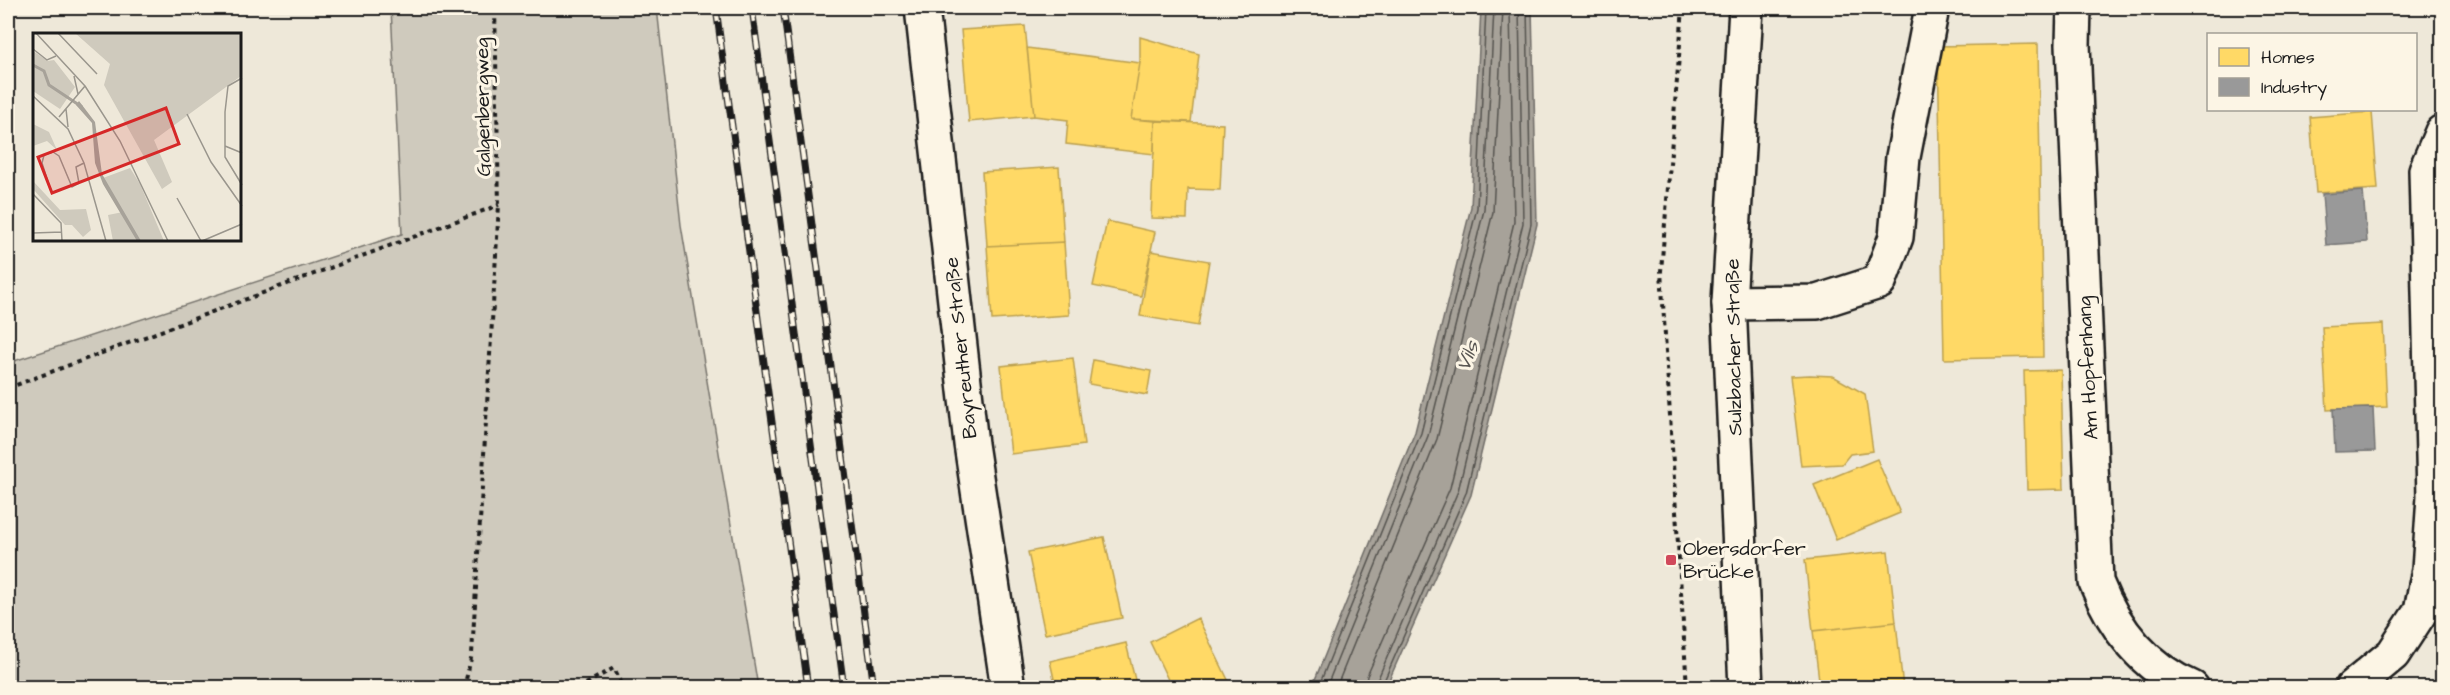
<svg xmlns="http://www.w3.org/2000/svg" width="2450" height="695" viewBox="0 0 2450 695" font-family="'Architects Daughter',sans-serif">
  <rect width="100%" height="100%" fill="#eee8d9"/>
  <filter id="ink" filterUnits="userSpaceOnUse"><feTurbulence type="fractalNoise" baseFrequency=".0167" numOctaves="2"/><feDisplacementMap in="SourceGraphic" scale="12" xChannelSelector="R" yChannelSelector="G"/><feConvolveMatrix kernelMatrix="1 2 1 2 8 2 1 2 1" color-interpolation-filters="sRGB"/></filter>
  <g filter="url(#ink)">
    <!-- green -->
    <path fill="#cfcabd" stroke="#76736c" stroke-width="1.5" d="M 391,8 L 657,8 L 681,225 L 758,687 L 8,687 L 8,363 L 402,234 Z"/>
    <!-- water -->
    <path fill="#a7a299" stroke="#6f6c67" stroke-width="1.5" d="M 1481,8 L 1532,8 L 1537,224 L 1471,495 L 1386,687 L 1312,687 L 1415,432 L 1471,207 Z"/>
    <!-- homes -->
    <path fill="#ffd966" stroke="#bba050" stroke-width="1.5" d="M 1025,26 L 1034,116 L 969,122 L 961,30 Z
      M 1140,37 L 1199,54 L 1191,122 L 1131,119 L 1140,63 Z
      M 2038,44 L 2043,357 L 1944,359 L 1938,46 Z
      M 1027,48 L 1140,63 L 1131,119 L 1155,121 L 1154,154 L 1066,144 L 1068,120 L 1034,116 Z
      M 2372,112 L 2378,189 L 2316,193 L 2310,117 Z
      M 1155,121 L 1223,124 L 1220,190 L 1188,189 L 1187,219 L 1151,218 Z
      M 1059,167 L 1064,242 L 987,246 L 982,172 Z
      M 1107,221 L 1155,232 L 1141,296 L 1093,286 Z
      M 1064,242 L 1069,315 L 992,320 L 987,246 Z
      M 1151,251 L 1209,261 L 1198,326 L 1140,316 Z
      M 2383,324 L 2387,407 L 2327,410 L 2322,327 Z
      M 1073,358 L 1084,445 L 1011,454 L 1001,366 Z
      M 1093,360 L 1151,371 L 1147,395 L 1089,384 Z
      M 2061,370 L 2064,489 L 2027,490 L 2024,371 Z
      M 1810,375 L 1833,376 L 1865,394 L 1873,451 L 1850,454 L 1842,464 L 1801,466 L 1790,376 Z
      M 1877,459 L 1900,513 L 1836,540 L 1814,485 Z
      M 1104,537 L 1122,618 L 1045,634 L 1028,552 Z
      M 1888,551 L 1896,622 L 1813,631 L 1805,560 Z
      M 1198,618 L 1232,688 L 1172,688 L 1150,642 Z
      M 1896,622 L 1903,688 L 1820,688 L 1813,631 Z
      M 1126,643 L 1137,688 L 1056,688 L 1050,661 Z"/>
    <!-- industry -->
    <path fill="#999" stroke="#747474" stroke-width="1.5" d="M 2363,191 L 2367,242 L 2326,245 L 2322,194 Z
      M 2373,408 L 2375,451 L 2335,452 L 2333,409 Z"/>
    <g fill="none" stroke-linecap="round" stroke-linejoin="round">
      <!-- shore -->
      <path stroke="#54524e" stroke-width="1.5" d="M 1318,688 L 1421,433 L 1477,208 L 1486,8
        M 1326,688 L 1428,436 L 1484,210 L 1494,8
        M 1336,688 L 1437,439 L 1493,212 L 1503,8
        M 1365,688 L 1367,676 L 1450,488 L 1514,222 L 1510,8
        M 1374,688 L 1458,491 L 1523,223 L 1519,8
        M 1381,688 L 1466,493 L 1531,224 L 1527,8"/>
      <defs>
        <path id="street" d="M 2074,8 L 2073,44 L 2096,582 C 2114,628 2145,668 2192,688
          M 1729,303 L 1817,302 L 1879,282 L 1896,237 L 1903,157 L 1932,8
          M 2352,688 L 2393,654 L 2421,611 L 2429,570 L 2434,497 L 2426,170 L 2442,132"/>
        <path id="secondary" d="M 922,8 L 971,444 L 1008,688
          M 1746,688 L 1729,303 L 1746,8"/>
      </defs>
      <!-- street casing -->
      <use href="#street" stroke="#1c1c1c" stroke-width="38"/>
      <!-- secondary casing -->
      <use href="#secondary" stroke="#1c1c1c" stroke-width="38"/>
      <!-- path -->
      <path stroke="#1c1c1c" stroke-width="4" stroke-dasharray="4.5 4.5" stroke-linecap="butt" d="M 1683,8 L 1661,271 L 1687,688
        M 8,388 L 499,205
        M 464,688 L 472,654 L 499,205 L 495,8
        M 578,688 L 614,668 L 624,688"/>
      <!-- street -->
      <use href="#street" stroke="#fcf5e5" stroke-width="33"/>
      <!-- secondary -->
      <use href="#secondary" stroke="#fcf5e5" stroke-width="33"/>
      <defs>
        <path id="rail" d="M 716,8 L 808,688
          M 752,8 L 844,688
          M 783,8 L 874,688"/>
      </defs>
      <!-- rail casing -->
      <use href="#rail" stroke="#1c1c1c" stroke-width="7"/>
      <!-- rail -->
      <use href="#rail" stroke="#fcf5e5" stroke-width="4.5" stroke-dasharray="14" stroke-linecap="butt"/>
    </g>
  </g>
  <!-- markers -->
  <rect fill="#d1495b" stroke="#fcf5e5" stroke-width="2" x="1665" y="554" width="12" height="12" rx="3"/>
  <g text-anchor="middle" stroke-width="6" stroke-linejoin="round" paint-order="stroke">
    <!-- street labels -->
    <g font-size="20" fill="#1c1c1c" stroke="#fcf5e5">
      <text transform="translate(482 107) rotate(-91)" y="7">Galgenbergweg</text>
      <text transform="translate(1733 347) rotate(-91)" y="7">Sulzbacher Straße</text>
      <text transform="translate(960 348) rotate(-96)" y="7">Bayreuther Straße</text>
      <text transform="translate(2087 368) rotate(-93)" y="7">Am Hopfenhang</text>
    </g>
    <!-- poi labels -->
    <g font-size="20" fill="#1c1c1c" stroke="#fcf5e5" text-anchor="start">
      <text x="1683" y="555">Obersdorfer<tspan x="1683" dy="23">Brücke</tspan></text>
    </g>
    <!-- water labels -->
    <g font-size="21" font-style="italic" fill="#5b5854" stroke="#fcf5e5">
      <text transform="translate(1467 356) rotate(-69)" y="7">Vils</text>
    </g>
  </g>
  <!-- overview -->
  <g transform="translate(33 33)">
    <rect width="208" height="208" fill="#eee8d9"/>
    <path d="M 42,0 L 208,0 L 208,43 L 121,107 L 139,149 L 129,156 L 71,52 L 77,31 ZM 0,18 L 15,28 L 21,27 L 42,54 L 27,76 L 0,58 ZM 0,91 L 16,99 L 24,117 L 14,108 L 0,113 ZM 97,135 L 107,151 L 131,208 L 80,208 L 75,182 L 90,179 L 70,145 ZM 0,148 L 27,177 L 53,176 L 58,197 L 50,204 L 39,192 L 32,192 L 0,156 Z" fill="#cfcabd"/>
    <path d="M 46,68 L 62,89 L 69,141 L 108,208 L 104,208 L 70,151 L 62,130 L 59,90 L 43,72 Z" fill="#a7a299"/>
    <path fill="none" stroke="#a7a299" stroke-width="3" d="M 0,32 L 11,38 L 16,52 L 49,74"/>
    <path fill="none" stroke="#9a968d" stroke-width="1.5" d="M 3,0 L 52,53 L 26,84M 25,0 L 64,41M 0,16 L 14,27 L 23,23M 41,43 L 45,61M 209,45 L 195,53 L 192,79 L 192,124 L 209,152M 52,53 L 87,108 L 135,208M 0,63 L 35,96 L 51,130 L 73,208M 33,76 L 35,94M 154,81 L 178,129 L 209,173M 192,113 L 209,120M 17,155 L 9,130 L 11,122 L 20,119 L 26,123 L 39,154 L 46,150 L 43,134 L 51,130M 0,161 L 28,190 L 29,208M 144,165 L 168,208M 0,200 L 29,199M 169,208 L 209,191"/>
    <path fill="#d62828" fill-opacity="0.15" stroke="#d62828" stroke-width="3" d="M 133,75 L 146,111 L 19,160 L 5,124 Z"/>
    <rect width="208" height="208" fill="none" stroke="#1c1c1c" stroke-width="3"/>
  </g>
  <!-- margin -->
  <rect width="2450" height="695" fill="none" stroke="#fcf5e5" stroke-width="30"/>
  <rect x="15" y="15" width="2420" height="665" fill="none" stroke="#1c1c1c" stroke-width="2" filter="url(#ink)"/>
  <!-- legend -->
  <rect x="2207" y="33" width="210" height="78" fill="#fcf5e5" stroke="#a29e95" stroke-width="1.5"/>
  <rect x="2219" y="48" width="30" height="18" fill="#ffd966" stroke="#a29e95" stroke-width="1.5"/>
  <text x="2261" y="63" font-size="18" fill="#1c1c1c">Homes</text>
  <rect x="2219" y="78" width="30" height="18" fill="#999999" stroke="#a29e95" stroke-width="1.5"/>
  <text x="2261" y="93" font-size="18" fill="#1c1c1c">Industry</text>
</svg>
